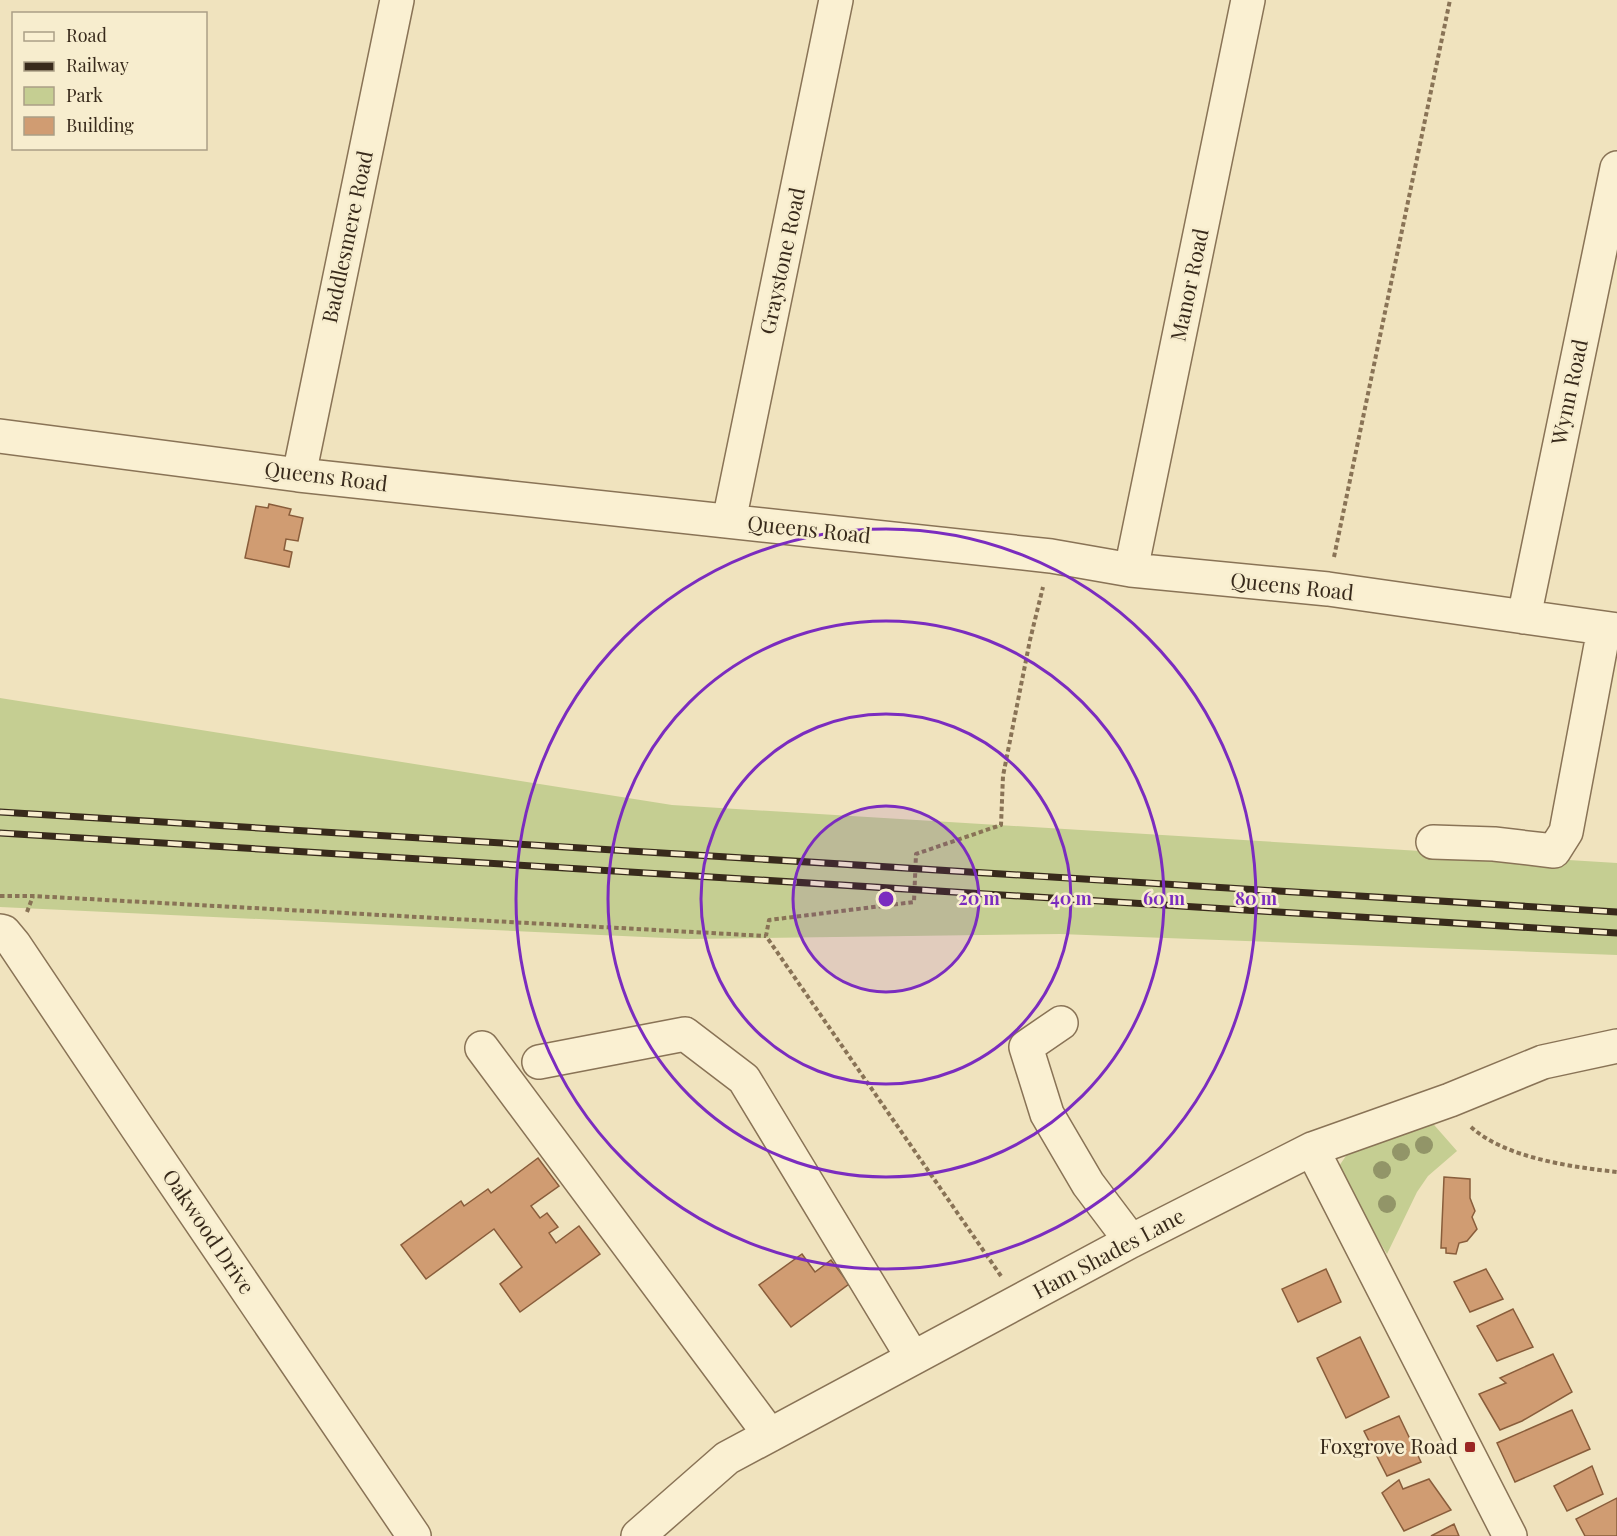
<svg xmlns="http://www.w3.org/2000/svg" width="1617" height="1536" viewBox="0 0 1617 1536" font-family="'Playfair Display',serif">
  <rect width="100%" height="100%" fill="#f0e3be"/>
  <!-- green -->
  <path fill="#c5ce92" d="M 0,698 L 672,805 L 1617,863 L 1617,955 L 1060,934 L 688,939 L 0,907 Z
    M 1428,1118 L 1457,1151 L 1428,1176 L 1417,1192 L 1387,1254 L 1341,1179 L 1339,1166 L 1348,1153 Z"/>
  <!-- building -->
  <path fill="#d09c72" stroke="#895d3b" stroke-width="1.5" d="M 269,504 L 291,509 L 289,515 L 303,518 L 298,541 L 286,539 L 284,550 L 292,552 L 289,567 L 245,558 L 256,506 L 268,508 Z
    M 538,1158 L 559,1186 L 531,1206 L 540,1218 L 547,1213 L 558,1227 L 549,1233 L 556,1243 L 579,1226 L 600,1254 L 520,1312 L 500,1284 L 522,1267 L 494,1229 L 426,1279 L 401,1245 L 461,1201 L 464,1206 L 488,1189 L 491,1193 Z
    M 1444,1177 L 1470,1179 L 1470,1198 L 1475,1211 L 1472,1217 L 1477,1229 L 1467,1241 L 1459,1243 L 1456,1254 L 1446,1253 L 1446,1248 L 1441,1248 Z
    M 802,1254 L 815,1272 L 831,1260 L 849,1284 L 791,1327 L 759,1285 Z
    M 1326,1269 L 1341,1302 L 1298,1322 L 1282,1289 Z
    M 1486,1269 L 1503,1299 L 1470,1312 L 1454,1282 Z
    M 1513,1309 L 1533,1347 L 1497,1361 L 1477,1326 Z
    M 1360,1337 L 1389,1397 L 1346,1418 L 1317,1358 Z
    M 1553,1354 L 1572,1392 L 1522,1421 L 1500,1430 L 1479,1394 L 1506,1383 L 1500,1378 Z
    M 1572,1410 L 1590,1449 L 1515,1482 L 1497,1443 Z
    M 1399,1416 L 1421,1462 L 1387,1476 L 1364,1431 Z
    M 1592,1466 L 1603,1494 L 1567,1511 L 1554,1486 Z
    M 1429,1479 L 1451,1510 L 1404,1531 L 1382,1493 L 1399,1480 L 1403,1489 Z
    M 1617,1498 L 1617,1536 L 1585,1536 L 1576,1519 Z
    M 1454,1524 L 1459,1536 L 1431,1536 Z"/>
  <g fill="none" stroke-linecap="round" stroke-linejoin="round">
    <defs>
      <path id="minor" d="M 0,436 L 299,475 L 1051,556 L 1131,570 L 1328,589 L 1617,630
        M 299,475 L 397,0
        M 729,521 L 836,0
        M 1131,570 L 1248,0
        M 1524,617 L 1617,168
        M 1433,842 L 1494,844 L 1554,851 L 1566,832 L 1604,629
        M 0,931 L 4,932 L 14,944 L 138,1129 L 414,1536
        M 1061,1023 L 1026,1047 L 1047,1114 L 1088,1184 L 1131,1241
        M 482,1048 L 770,1435
        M 539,1062 L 685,1034 L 744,1079 L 913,1358
        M 1312,1149 L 1510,1536
        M 638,1536 L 727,1458 L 1131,1241 L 1312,1149 L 1450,1100 L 1543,1062 L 1617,1046"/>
    </defs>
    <!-- minor casing -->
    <use href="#minor" stroke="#897356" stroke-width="36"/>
    <!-- path -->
    <path stroke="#897356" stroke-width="4" stroke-dasharray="4.5 3" stroke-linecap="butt" d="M 1334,557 L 1450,0
      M 0,896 L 33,896 L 766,936
      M 27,912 L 33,896
      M 1471,1127 C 1505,1158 1572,1167 1617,1172
      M 1001,1276 L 766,936 L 769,920 L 914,902 L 916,854 L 1001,825 L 1003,776 L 1030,640 L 1043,587"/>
    <!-- minor -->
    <use href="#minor" stroke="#faf0d2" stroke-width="33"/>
    <defs>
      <path id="rail" d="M 0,812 L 1617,912
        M 0,833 L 1617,933"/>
    </defs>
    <!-- rail casing -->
    <use href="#rail" stroke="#382a1b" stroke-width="7"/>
    <!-- rail -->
    <use href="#rail" stroke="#f7edce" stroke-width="4.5" stroke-dasharray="14" stroke-linecap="butt"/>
  </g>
  <!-- trees -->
  <g fill="#929568">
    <circle cx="1424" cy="1145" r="9"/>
    <circle cx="1401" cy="1152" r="9"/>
    <circle cx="1382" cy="1170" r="9"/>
    <circle cx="1387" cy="1204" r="9"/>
  </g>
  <!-- distance rings -->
  <circle cx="886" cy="899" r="93" fill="#7b2cbf" fill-opacity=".12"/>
  <g fill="none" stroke="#7b2cbf" stroke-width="3">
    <circle cx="886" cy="899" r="93"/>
    <circle cx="886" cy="899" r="185"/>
    <circle cx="886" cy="899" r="278"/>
    <circle cx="886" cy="899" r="370"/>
  </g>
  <!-- markers -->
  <rect fill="#9b2623" stroke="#f7edce" stroke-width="2" x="1464" y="1441" width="12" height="12" rx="3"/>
  <g text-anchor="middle" stroke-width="5" stroke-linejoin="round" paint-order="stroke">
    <!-- street labels -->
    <g font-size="21" fill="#382a1b" stroke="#f7edce">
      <text transform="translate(348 237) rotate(-78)" y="7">Baddlesmere Road</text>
      <text transform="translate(783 261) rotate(-78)" y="7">Graystone Road</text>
      <text transform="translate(1190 285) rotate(-78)" y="7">Manor Road</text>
      <text transform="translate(1570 392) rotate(-78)" y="7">Wynn Road</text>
      <text transform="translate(326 477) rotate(7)" y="7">Queens Road</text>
      <text transform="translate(809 530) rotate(6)" y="7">Queens Road</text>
      <text transform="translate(1292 587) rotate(6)" y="7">Queens Road</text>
      <text transform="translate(208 1232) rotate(56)" y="7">Oakwood Drive</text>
      <text transform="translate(1109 1254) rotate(-28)" y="7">Ham Shades Lane</text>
    </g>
    <!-- poi labels -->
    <g font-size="21" fill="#382a1b" stroke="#f7edce" text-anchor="end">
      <text x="1458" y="1454">Foxgrove Road</text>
    </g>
  </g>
  <circle cx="886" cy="899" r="9" fill="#7b2cbf" stroke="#f7edce" stroke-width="3"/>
  <g font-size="18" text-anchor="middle" font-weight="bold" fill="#7b2cbf" stroke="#f7edce" stroke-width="5" stroke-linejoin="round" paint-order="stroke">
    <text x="979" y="905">20 m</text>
    <text x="1071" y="905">40 m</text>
    <text x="1164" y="905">60 m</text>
    <text x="1256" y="905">80 m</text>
  </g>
  <!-- legend -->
  <rect x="12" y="12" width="195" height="138" fill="#f7edce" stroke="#ab9f86" stroke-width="1.5"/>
  <rect x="24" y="32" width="30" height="9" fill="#faf0d2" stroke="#ab9f86" stroke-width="1.5"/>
  <text x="66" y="42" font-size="18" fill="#382a1b">Road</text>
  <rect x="24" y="62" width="30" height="9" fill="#382a1b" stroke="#ab9f86" stroke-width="1.5"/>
  <text x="66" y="72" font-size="18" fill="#382a1b">Railway</text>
  <rect x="24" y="87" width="30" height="18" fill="#c5ce92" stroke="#ab9f86" stroke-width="1.5"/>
  <text x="66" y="102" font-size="18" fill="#382a1b">Park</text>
  <rect x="24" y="117" width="30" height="18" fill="#d09c72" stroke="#ab9f86" stroke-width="1.5"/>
  <text x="66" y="132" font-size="18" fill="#382a1b">Building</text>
</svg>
